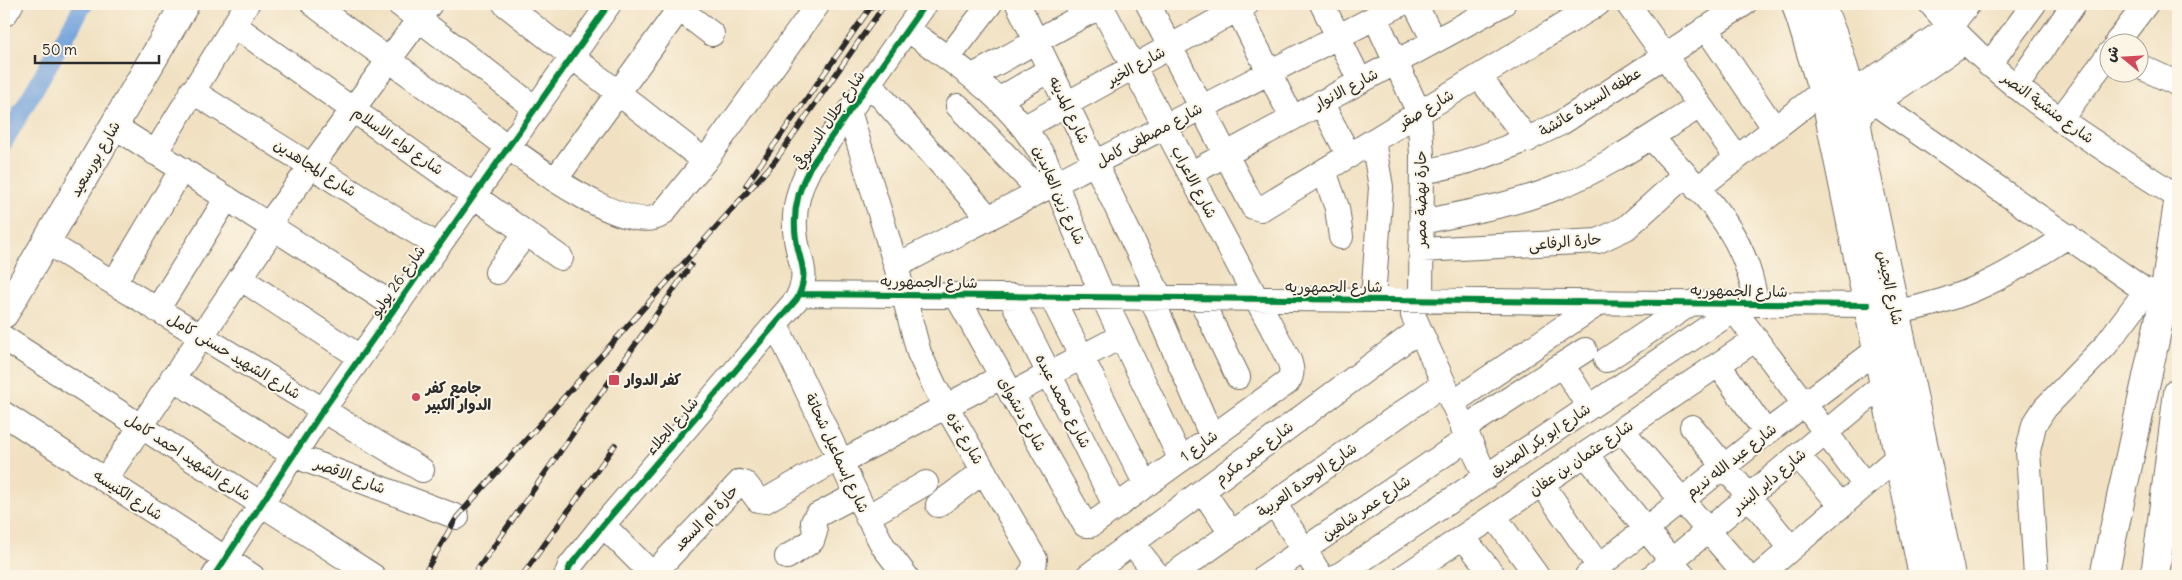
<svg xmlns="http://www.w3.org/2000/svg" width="2182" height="580" viewBox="0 0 2182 580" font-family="Delius,'Playpen Sans Arabic',sans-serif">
  <rect width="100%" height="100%" fill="#fcf5e5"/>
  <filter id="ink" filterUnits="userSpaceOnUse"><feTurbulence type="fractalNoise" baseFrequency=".02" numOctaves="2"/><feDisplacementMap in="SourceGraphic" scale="10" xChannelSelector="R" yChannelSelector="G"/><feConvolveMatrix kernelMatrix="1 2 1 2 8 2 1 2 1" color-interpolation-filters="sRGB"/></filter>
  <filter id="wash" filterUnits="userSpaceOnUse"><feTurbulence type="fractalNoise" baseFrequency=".0096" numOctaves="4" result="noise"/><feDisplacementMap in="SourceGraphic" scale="20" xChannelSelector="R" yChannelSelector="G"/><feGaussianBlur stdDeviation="1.12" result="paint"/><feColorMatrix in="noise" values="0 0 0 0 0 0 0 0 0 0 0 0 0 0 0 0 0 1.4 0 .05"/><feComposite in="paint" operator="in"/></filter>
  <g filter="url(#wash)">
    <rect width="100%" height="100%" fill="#f1e1c2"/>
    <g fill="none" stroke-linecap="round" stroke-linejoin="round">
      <!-- canal -->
      <path stroke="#73a3dd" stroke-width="18" d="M 4,142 L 84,4"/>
    </g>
  </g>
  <g filter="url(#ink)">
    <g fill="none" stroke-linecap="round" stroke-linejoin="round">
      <defs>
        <path id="minor" d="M 313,4 C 360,40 409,74 457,109 C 491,133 623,243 662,214 L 705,161 L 818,4
          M 399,4 L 535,108
          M 505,4 L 705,161
          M 673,4 L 712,34
          M 1018,4 L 1160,297
          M 1148,4 L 1253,207 L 1261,209 L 1598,4
          M 1235,4 L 1292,118
          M 1322,4 L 1360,81
          M 1415,4 L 1434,41
          M 1628,4 L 1737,158
          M 1931,4 C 1998,86 2091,140 2178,197
          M 1375,17 L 1419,113 L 1422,155 L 1421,300
          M 234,25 L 561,258
          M 1706,28 L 1775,129
          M 907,29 C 964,70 1008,97 1045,159 L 1103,297 L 1181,460
          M 2117,42 L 2146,4
          M 948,58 L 990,4
          M 1989,65 L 2034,4
          M 2141,67 L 2178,84
          M 973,76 L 1104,4
          M 1479,77 L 1528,140
          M 869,83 L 989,218
          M 2016,87 L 2074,4
          M 192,91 L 438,246
          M 1851,94 L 1950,27 L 1968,4
          M 1000,99 L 1049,70
          M 1321,102 L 1349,156
          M 1876,103 L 2163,303
          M 958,106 L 1040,191
          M 849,111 L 896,266 L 919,353 L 936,389 L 1035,559 L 1034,569 L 1029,576
          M 1864,111 L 1964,42
          M 2060,120 L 2110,53
          M 114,126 L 395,306
          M 1025,127 L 1247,4
          M 1651,137 C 1699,191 1746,228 1756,304
          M 155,153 L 247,4
          M 1324,171 L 1337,208 L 1341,237
          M 1422,172 C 1472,163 1516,146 1561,123 L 1744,4
          M 1190,174 L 1503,4
          M 555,180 L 679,9
          M 1697,189 L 1823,91
          M 1421,222 C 1467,212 1515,205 1558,187 C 1609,167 1654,134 1700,106
          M 268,225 L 430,4
          M 46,242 L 422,470
          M 1421,250 L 1598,241 L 1626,228 L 1685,175
          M 896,266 L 1401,4
          M 497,272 L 526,233
          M 240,278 L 360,357
          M 114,283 L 182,169
          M 799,294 L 1868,305
          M 956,295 L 1085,525 L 1091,525 L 1288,382 C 1293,374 1292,369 1289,360 L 1100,4
          M 1010,296 L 1116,507
          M 1051,296 L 1146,485
          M 1151,297 L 1212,437
          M 1200,298 L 1238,377
          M 1373,299 L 1381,187 L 1373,141
          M 157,310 L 227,198
          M 1734,310 L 1865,485
          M 1895,312 C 1967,300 2009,274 2068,236
          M 1413,315 L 1486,477
          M 776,325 L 860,502 L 883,546 L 906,576
          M 4,338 L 373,576
          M 1606,360 L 1693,302
          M 1719,365 L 1766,433
          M 1570,377 L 1589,407
          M 172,378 L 293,455 L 457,517
          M 1011,394 L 1122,336
          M 1452,403 L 1599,303
          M 4,414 L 252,576
          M 1692,427 L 1791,548
          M 1463,429 L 1585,350
          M 1622,430 L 1747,576
          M 1586,455 L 1684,576
          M 1798,456 L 1842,506
          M 841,462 L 1001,377
          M 105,480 L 274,228
          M 1542,484 L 1599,567
          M 1203,491 L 1231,533
          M 1274,503 L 1321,576
          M 938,505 L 984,471
          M 1494,516 L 1537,576
          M 867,517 L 926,483
          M 603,525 L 654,576
          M 1463,537 L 1494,576
          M 1132,543 L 1158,576
          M 787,557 L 812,541 L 815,532 L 813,522 L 816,516 L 856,495
          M 652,575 L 740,482 L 746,484 L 758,500 L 765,501 L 839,458
          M 214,576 L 323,410 L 609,4
          M 566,576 L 570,566 L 603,525 L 797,299 C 810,272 800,265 796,239 C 792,213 798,189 810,167 L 925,4
          M 1088,576 L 1419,330
          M 1171,576 L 1443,384
          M 1265,576 L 1467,439
          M 1338,576 L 1743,304
          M 1405,576 L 1756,339
          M 1587,576 L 1766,433 L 1877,350
          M 1653,576 L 1884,384
          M 1759,576 L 1899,456
          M 2036,576 L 2028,451 L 2034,425 L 2045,408 L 2105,346 L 2147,290"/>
        <path id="major" d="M 1796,4 L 1827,105 L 1923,576
          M 1820,4 C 1841,49 1853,95 1860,144 L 1951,576
          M 4,12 L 9,4
          M 4,314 L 185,4
          M 2104,576 L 2163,303 L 2178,203"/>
        <path id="highway" d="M 2155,576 L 2178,392"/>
      </defs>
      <!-- minor casing -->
      <use href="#minor" stroke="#706b60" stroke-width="26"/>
      <!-- major casing -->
      <use href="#major" stroke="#706b60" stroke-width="30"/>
      <!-- highway casing -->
      <use href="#highway" stroke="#706b60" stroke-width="30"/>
      <!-- minor -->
      <use href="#minor" stroke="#fff" stroke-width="24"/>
      <!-- major -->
      <use href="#major" stroke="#fff" stroke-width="28"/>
      <!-- highway -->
      <use href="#highway" stroke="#fff" stroke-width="28"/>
      <defs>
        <path id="rail" d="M 746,185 L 873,4
          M 423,576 L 457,517 L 775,161 L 885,4
          M 473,576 L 691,265
          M 522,576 L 615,445"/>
      </defs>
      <!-- rail casing -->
      <use href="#rail" stroke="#2b2b2b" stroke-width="5.5"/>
      <!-- rail -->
      <use href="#rail" stroke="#fcf5e5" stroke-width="4" stroke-dasharray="11" stroke-linecap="butt"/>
      <defs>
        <path id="cycleway" d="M 799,294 L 1868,305
          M 214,576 L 323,410 L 609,4
          M 566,576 L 570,566 L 603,525 L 797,299 C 810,272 800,265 796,239 C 792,213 798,189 810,167 L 925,4"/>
      </defs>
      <!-- cycleway casing -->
      <use href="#cycleway" stroke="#fcf5e5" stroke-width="9"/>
      <!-- cycleway -->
      <use href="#cycleway" stroke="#00873e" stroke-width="6"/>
    </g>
  </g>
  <!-- markers -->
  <g fill="#d1495b" stroke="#fcf5e5" stroke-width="2">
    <rect x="608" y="374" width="12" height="12" rx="2.5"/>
    <circle cx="416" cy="397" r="5"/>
  </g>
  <g text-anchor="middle" stroke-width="4" stroke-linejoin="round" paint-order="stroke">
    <!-- street labels -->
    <g font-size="15" fill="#2b2b2b" stroke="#fcf5e5">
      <text transform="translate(1136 66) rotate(-29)" y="5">شارع الخير</text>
      <text transform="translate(1346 89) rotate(-28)" y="5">شارع الانوار</text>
      <text transform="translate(1590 102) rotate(-32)" y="5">عطفه السيدة عائشة</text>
      <text transform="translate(2048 108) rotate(36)" y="5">شارع منشية النصر</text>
      <text transform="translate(1426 109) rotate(-31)" y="5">شارع صقر</text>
      <text transform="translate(1069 110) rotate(64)" y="5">شارع المدينه</text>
      <text transform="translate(829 120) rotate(-56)" y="5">شارع جلال الدسوقي</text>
      <text transform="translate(1149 135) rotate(-28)" y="5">شارع مصطفى كامل</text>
      <text transform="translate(398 141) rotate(35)" y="5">شارع لواء الاسلام</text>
      <text transform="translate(95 159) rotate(-60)" y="5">شارع بورسعيد</text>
      <text transform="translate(315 168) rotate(32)" y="5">شارع المجاهدين</text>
      <text transform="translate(1194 182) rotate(62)" y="5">شارع الاعراب</text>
      <text transform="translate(1059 195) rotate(66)" y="5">شارع زين العابدين</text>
      <text transform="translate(1421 199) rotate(-90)" y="5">حارة نهضة مصر</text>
      <text transform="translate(1565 242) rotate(-5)" y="5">حارة الرفاعى</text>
      <text transform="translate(398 281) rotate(-55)" y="5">شارع 26 يوليو</text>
      <text transform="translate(929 282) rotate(1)" y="5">شارع الجمهوريه</text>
      <text x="1334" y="292">شارع الجمهوريه</text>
      <text transform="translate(1890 288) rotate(78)" y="5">شارع الجيش</text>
      <text transform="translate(1739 291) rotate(1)" y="5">شارع الجمهوريه</text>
      <text transform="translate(234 356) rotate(31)" y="5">شارع الشهيد حسنى كامل</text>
      <text transform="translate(1063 401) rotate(63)" y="5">شارع محمد عبده</text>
      <text transform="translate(1022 414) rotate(61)" y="5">شارع دنشواى</text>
      <text transform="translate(672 426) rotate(-49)" y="5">شارع الجلاء</text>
      <text transform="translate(965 438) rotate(60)" y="5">شارع غزه</text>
      <text transform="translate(1540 440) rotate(-34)" y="5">شارع ابو بكر الصديق</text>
      <text transform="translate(1199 446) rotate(-36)" y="5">شارع 1</text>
      <text transform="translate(837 453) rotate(65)" y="5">شارع إسماعيل شحاتة</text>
      <text transform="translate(1254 453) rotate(-37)" y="5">شارع عمر مكرم</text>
      <text transform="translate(188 457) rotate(33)" y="5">شارع الشهيد احمد كامل</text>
      <text transform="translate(1581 458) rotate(-34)" y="5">شارع عثمان بن عفان</text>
      <text transform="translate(1731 461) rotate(-38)" y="5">شارع عبد الله نديم</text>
      <text transform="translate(350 476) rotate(21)" y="5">شارع الاقصر</text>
      <text transform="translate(1307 480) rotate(-35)" y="5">شارع الوحدة العربية</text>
      <text transform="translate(1769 481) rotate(-40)" y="5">شارع داير البندر</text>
      <text transform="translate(128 495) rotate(33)" y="5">شارع الكنيسه</text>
      <text transform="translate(1366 508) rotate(-34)" y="5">شارع عمر شاهين</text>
      <text transform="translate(706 518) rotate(-46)" y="5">حارة ام السعد</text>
    </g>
    <!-- poi labels -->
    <g font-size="15" font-weight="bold" fill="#2b2b2b" stroke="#fcf5e5" text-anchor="start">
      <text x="625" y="385">كفر الدوار</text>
      <text x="426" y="393">جامع كفر<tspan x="426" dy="17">الدوار الكبير</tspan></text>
    </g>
  </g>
  <!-- margin -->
  <rect width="2182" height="580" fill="none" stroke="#fcf5e5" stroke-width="20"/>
  <!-- north arrow -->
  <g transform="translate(2124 58) rotate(288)"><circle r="24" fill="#fcf5e5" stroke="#a8a49b"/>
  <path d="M0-4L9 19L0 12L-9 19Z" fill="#d1495b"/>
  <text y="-8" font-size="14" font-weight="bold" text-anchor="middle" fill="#2b2b2b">ش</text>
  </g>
  <!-- scale -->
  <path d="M35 55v8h124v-8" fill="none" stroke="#2b2b2b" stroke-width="2.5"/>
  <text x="42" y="55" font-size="15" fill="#2b2b2b" stroke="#fcf5e5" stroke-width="4" paint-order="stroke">50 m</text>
</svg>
